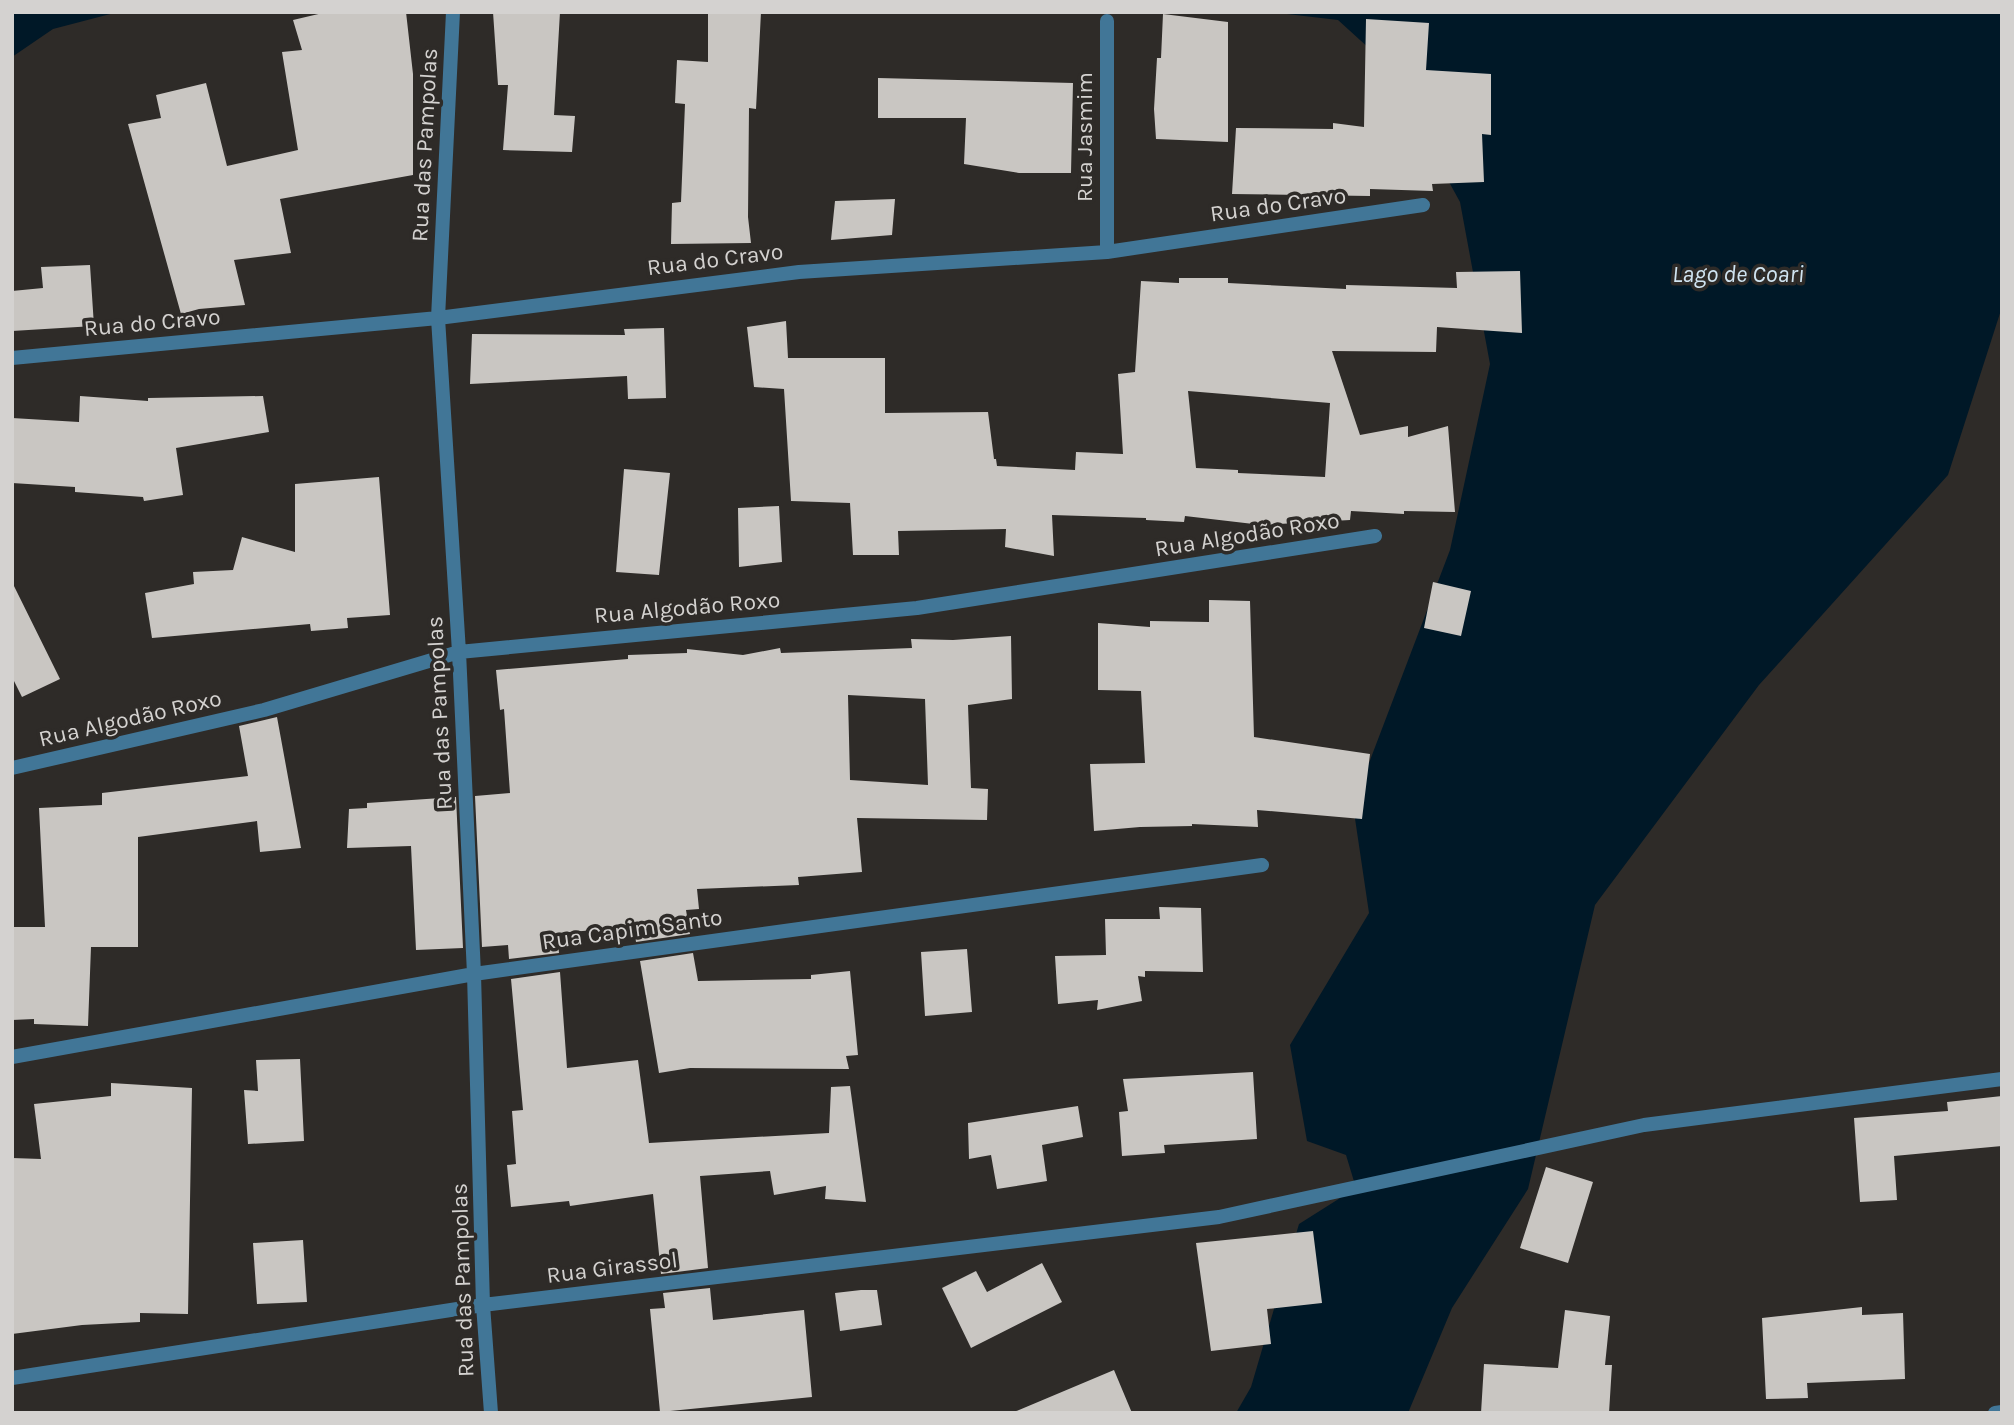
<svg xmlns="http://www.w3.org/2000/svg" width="2014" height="1425" viewBox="0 0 2014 1425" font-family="Karla,sans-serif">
  <rect width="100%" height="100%" fill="#2e2b28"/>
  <!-- water -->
  <path fill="#001827" d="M 12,12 L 118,12 L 53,29 L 12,57 Z
    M 1269,12 L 2002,12 L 2002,307 L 1948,475 L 1759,685 L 1595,905 L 1528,1189 L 1452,1308 L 1408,1413 L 1236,1413 L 1251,1387 L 1299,1224 L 1356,1188 L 1346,1155 L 1307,1141 L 1290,1045 L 1369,913 L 1353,805 L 1450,550 L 1490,364 L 1460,202 L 1382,60 L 1338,20 Z"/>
  <!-- building -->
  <path fill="#c9c6c2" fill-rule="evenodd" d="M 327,12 L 406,12 L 413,74 L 413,175 L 280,199 L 291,253 L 234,260 L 245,305 L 199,309 L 181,314 L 128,124 L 161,118 L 156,95 L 206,83 L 227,166 L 298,150 L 282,52 L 302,50 L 293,20 Z
    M 493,12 L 560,12 L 554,115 L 575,116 L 572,152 L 503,150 L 508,85 L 498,85 Z
    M 708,12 L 761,12 L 756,109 L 749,108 L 748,217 L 751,243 L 671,244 L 672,203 L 681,202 L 685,104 L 675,103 L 677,60 L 708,62 Z
    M 1163,14 L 1228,22 L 1228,142 L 1156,139 L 1154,109 L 1157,58 L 1161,58 Z
    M 1366,19 L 1429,23 L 1426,70 L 1491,74 L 1491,135 L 1482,134 L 1484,182 L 1432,184 L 1433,191 L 1370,189 L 1370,196 L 1232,194 L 1236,128 L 1333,129 L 1333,123 L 1364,127 Z
    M 878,78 L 1073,83 L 1071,173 L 1019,173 L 964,164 L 966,118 L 878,118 Z
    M 895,199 L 892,235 L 831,240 L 835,201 Z
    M 90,265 L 94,326 L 12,331 L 12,291 L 43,288 L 41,267 Z
    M 1520,271 L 1522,333 L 1437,327 L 1436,352 L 1332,351 L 1360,435 L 1408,426 L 1408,437 L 1448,426 L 1455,512 L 1404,511 L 1404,514 L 1351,511 L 1350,520 L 1262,525 L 1185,516 L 1184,522 L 1146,520 L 1146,518 L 1052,515 L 1054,556 L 1005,547 L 1006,529 L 898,531 L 899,555 L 853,555 L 850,503 L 791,501 L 784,389 L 754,387 L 747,327 L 786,321 L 788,358 L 885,358 L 885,413 L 988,412 L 994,459 L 996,459 L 997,466 L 1075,470 L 1076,452 L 1123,454 L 1118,374 L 1135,372 L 1141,281 L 1179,283 L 1179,278 L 1228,278 L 1228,283 L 1346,289 L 1346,285 L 1457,288 L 1456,272 ZM 1188,391 L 1330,403 L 1325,477 L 1238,473 L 1238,470 L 1196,468 Z
    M 664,328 L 666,398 L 628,399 L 627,376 L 470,384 L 472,334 L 625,335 L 624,329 Z
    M 80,396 L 148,401 L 148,398 L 263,396 L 269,432 L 176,448 L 183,495 L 144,501 L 143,497 L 75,492 L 75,487 L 12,483 L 12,418 L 79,422 Z
    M 624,469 L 670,473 L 659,575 L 616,572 Z
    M 379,477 L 390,615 L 347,618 L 348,628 L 311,631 L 310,624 L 152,638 L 145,593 L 194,584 L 193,572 L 233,570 L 242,537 L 295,552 L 295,484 Z
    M 779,506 L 782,562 L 739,567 L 738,508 Z
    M 12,582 L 60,679 L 22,697 L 12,677 Z
    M 1433,582 L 1471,591 L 1461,636 L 1424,628 Z
    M 1209,600 L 1250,601 L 1254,737 L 1370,754 L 1362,819 L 1257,810 L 1258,827 L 1192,824 L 1192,826 L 1140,827 L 1094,831 L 1090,764 L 1145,763 L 1141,691 L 1098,690 L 1098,623 L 1150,627 L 1150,621 L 1209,622 Z
    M 1011,636 L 1012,699 L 968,705 L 971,788 L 988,789 L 987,820 L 857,818 L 862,872 L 798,877 L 799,885 L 697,889 L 699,909 L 686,910 L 690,934 L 636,942 L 634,927 L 557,933 L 559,953 L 509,959 L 508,945 L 482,947 L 475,796 L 510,793 L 504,709 L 500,710 L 496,670 L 628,659 L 628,655 L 687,653 L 687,649 L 743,655 L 780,648 L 781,653 L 912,648 L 911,639 L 953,640 ZM 848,695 L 925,699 L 928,785 L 850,780 Z
    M 277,717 L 301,848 L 260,852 L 257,821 L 138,837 L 138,947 L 91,947 L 88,1026 L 34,1024 L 34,1019 L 12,1020 L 12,927 L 45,927 L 39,808 L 102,805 L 102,793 L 248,776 L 239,726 Z
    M 456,797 L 463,948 L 416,950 L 411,846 L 347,848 L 349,809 L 367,808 L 367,803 Z
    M 1159,907 L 1201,908 L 1203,972 L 1145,971 L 1145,977 L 1138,976 L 1142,1001 L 1097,1010 L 1098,1000 L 1058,1004 L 1055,956 L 1106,955 L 1105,919 L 1160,919 Z
    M 967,949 L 972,1012 L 925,1016 L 921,952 Z
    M 693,953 L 698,981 L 811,979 L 811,975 L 850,971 L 858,1055 L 846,1056 L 849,1069 L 690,1068 L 659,1073 L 640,961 Z
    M 560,972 L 567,1068 L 638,1060 L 649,1143 L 829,1133 L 831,1087 L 850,1086 L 866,1202 L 825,1199 L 826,1186 L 774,1195 L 770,1171 L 700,1176 L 708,1268 L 661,1274 L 653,1194 L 570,1206 L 569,1201 L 511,1207 L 507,1165 L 516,1164 L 512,1111 L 523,1110 L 511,979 Z
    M 300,1059 L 304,1141 L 248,1144 L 244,1090 L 258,1091 L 256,1060 Z
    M 1253,1072 L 1257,1139 L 1164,1145 L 1165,1153 L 1122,1156 L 1119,1112 L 1128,1111 L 1123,1079 Z
    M 111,1083 L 192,1088 L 188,1314 L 140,1313 L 140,1322 L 82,1325 L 12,1334 L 12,1158 L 41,1159 L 34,1104 L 111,1096 Z
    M 2002,1096 L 2002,1146 L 1894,1156 L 1897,1200 L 1860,1202 L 1854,1118 L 1948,1111 L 1947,1102 Z
    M 1078,1106 L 1083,1137 L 1042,1145 L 1047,1181 L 997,1189 L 991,1155 L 969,1159 L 968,1123 Z
    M 1546,1167 L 1593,1182 L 1568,1263 L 1520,1248 Z
    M 1313,1231 L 1322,1303 L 1267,1309 L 1271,1344 L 1211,1351 L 1196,1243 Z
    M 303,1240 L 307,1302 L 257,1304 L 253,1243 Z
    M 1042,1263 L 1062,1302 L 971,1348 L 942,1288 L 976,1271 L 987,1292 Z
    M 710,1288 L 713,1320 L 804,1310 L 812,1397 L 660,1412 L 650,1309 L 665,1308 L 663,1293 Z
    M 861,1290 L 877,1290 L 882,1325 L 840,1331 L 835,1293 Z
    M 1862,1307 L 1862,1315 L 1903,1313 L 1905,1379 L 1807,1383 L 1808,1398 L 1766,1399 L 1762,1318 Z
    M 1565,1310 L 1610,1316 L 1605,1365 L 1612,1365 L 1609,1413 L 1481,1413 L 1484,1364 L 1558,1368 Z
    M 1114,1370 L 1132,1413 L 1014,1413 L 1014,1412 Z"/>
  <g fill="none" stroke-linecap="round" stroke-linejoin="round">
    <!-- minor -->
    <path stroke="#417697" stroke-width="14" d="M 453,12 L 438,318 L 459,652 L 474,974 L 483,1305 L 491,1413
      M 1107,21 L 1107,252
      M 12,358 L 438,318 L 799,272 L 1107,252 L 1423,205
      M 12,768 L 264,710 L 459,652 L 917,608 L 1375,536
      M 12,1057 L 474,974 L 1262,865
      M 12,1378 L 483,1305 L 1219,1217 L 1644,1125 L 2002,1079
      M 1995,1413 L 2002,1412"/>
  </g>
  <g text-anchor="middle" stroke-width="7" stroke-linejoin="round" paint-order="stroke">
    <!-- street labels -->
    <g font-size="23" fill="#d4d2d0" stroke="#2e2b28">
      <text transform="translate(1084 137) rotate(-90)" y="8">Rua Jasmim</text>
      <text transform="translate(424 145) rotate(-87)" y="8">Rua das Pampolas</text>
      <text transform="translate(1278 204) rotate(-8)" y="8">Rua do Cravo</text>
      <text transform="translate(715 259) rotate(-7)" y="8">Rua do Cravo</text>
      <text transform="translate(152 322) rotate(-5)" y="8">Rua do Cravo</text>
      <text transform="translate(1247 534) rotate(-9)" y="8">Rua Algodão Roxo</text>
      <text transform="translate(687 607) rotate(-5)" y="8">Rua Algodão Roxo</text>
      <text transform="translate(439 713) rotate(-93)" y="8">Rua das Pampolas</text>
      <text transform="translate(130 718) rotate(-13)" y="8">Rua Algodão Roxo</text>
      <text transform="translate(632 929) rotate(-8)" y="8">Rua Capim Santo</text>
      <text transform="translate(612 1267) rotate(-7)" y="8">Rua Girassol</text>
      <text transform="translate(462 1280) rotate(-92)" y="8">Rua das Pampolas</text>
    </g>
    <!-- water labels -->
    <g font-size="24" font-style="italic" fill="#d0e4f1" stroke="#2e2b28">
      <text x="1738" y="282">Lago de Coari</text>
    </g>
  </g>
  <!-- border -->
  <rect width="2014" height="1425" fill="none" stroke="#d4d2d0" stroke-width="28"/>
</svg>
